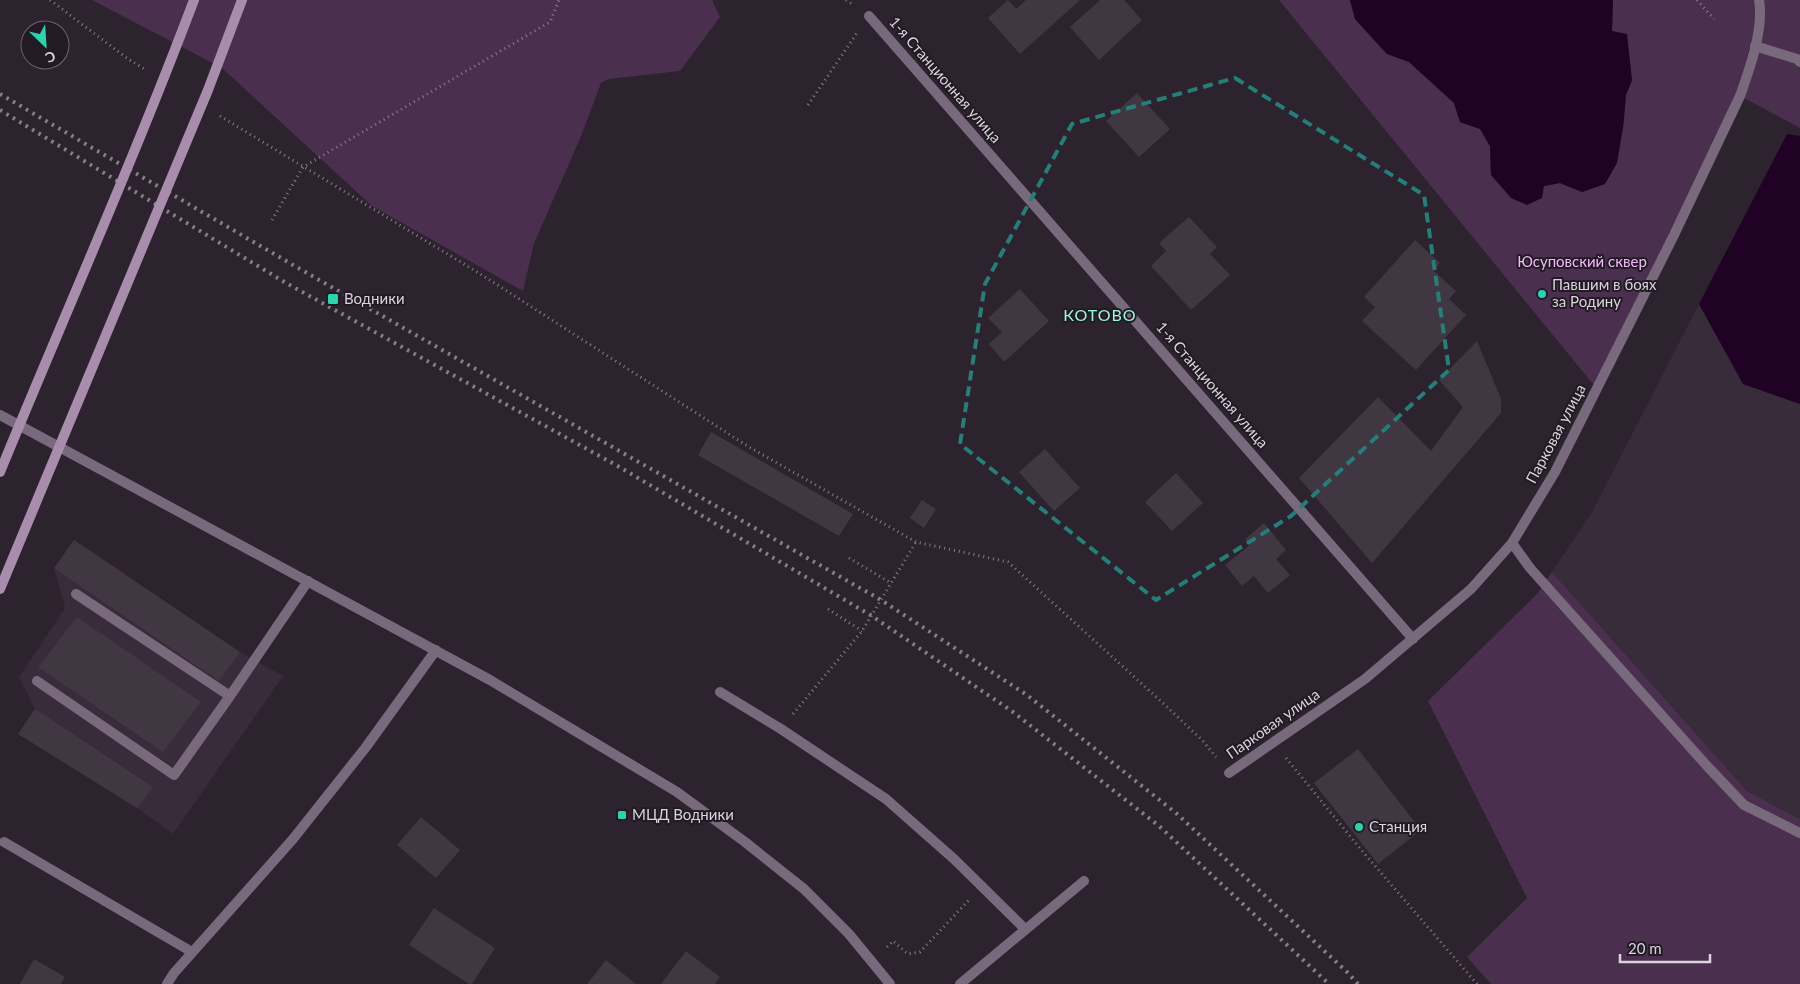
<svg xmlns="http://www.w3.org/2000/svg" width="1800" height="984" viewBox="0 0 1800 984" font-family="Lato,sans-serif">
  <rect width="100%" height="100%" fill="#2c232e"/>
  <!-- built -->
  <path fill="#382b3a" d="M 1699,304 L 1743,384 L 1800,404 L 1800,819 L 1747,791 L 1552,572 L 1591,514 Z
    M 74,540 L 240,652 L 283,676 L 173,834 L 137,808 L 18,734 L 35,709 L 19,677 L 65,608 L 54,568 Z"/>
  <!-- green -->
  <path fill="#4a2f4f" d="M 92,0 L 712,0 L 720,17 L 680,71 L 608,79 L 601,83 L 580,139 L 534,243 L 523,291 L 372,206 L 222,68 Z
    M 1279,0 L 1350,0 L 1355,19 L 1387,54 L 1409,62 L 1454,103 L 1460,122 L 1480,129 L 1490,146 L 1491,175 L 1544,186 L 1560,183 L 1582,192 L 1623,128 L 1626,95 L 1632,80 L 1612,31 L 1613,0 L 1800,0 L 1800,128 L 1740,96 L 1597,389 Z
    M 1552,572 L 1747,791 L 1800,819 L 1800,984 L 1491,984 L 1467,957 L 1527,898 L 1428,701 L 1537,594 Z"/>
  <!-- water -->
  <path fill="#200225" d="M 1350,0 L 1613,0 L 1612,31 L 1627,34 L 1632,80 L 1626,95 L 1623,128 L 1617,163 L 1605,184 L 1582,192 L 1560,183 L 1544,186 L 1542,198 L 1527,205 L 1511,198 L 1491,175 L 1490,146 L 1480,129 L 1460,122 L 1454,103 L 1409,62 L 1387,54 L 1355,19 Z
    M 1787,134 L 1800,136 L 1800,404 L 1743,384 L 1699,304 Z"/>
  <!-- building -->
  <path fill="#413742" d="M 1008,0 L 1016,9 L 1026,0 L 1080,0 L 1020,54 L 988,18 Z
    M 1100,0 L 1124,0 L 1142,20 L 1099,60 L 1070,27 Z
    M 1137,93 L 1170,129 L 1139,157 L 1106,121 Z
    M 1189,217 L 1217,247 L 1210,254 L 1230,275 L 1191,310 L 1151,266 L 1166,251 L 1159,243 Z
    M 1415,240 L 1440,263 L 1434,271 L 1456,291 L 1449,299 L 1466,315 L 1416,370 L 1362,321 L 1375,307 L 1364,297 Z
    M 1020,289 L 1049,321 L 1004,362 L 989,344 L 1002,332 L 988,318 Z
    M 1477,341 L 1501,399 L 1501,413 L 1372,563 L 1299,478 L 1378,397 L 1431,451 L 1463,407 L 1439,380 Z
    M 711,432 L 853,514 L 839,536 L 698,455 Z
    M 1045,449 L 1080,488 L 1054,511 L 1019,472 Z
    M 1176,473 L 1203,503 L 1172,531 L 1145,502 Z
    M 922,500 L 936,509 L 924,528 L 910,518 Z
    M 1264,523 L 1286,550 L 1276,559 L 1290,575 L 1268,593 L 1254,576 L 1242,586 L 1225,565 L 1250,545 L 1245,539 Z
    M 74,540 L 240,652 L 219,681 L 54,568 Z
    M 77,617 L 201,702 L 163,752 L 38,667 Z
    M 35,709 L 153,787 L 137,808 L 18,734 Z
    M 1358,749 L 1421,830 L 1378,864 L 1314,783 Z
    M 421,817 L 460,850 L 436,878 L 397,845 Z
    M 434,908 L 495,948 L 472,984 L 469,984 L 409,945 Z
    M 686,951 L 720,977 L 715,984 L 661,984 Z
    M 34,959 L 65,977 L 61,984 L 20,984 Z
    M 606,960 L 636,984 L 587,984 Z"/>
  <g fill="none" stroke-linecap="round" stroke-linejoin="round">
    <!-- path -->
    <path stroke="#877f88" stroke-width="3" stroke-dasharray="1 4" stroke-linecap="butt" d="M 50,0 L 128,59 L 146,70
      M 846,0 L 852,4
      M 1697,0 L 1714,19
      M 808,105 L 857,33
      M 220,116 L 482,275 L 749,447 L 916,542 L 1008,562 L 1164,704 L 1202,740 L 1216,757
      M 272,220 L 303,167 L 550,22 L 559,0
      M 849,558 L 891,583
      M 828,609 L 862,631
      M 793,714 L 862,631 L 916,542
      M 1286,758 L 1363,852 L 1477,984
      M 887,947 L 893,941 L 908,954 L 920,952 L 969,900"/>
    <!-- service -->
    <path stroke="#79697c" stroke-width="10" d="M 1755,46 L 1797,59 L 1800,62
      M 1512,543 L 1530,568 L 1708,767 L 1744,805 L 1800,833
      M 76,594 L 230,696 L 308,581
      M 37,681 L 174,775 L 230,696
      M 720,692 L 781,729 L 886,799 L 954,859 L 1025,929
      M 4,842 L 192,952
      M 167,984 L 174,973 L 293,839 L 366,747 L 436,650
      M 960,984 L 1084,881"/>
    <!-- minor -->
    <path stroke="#79697c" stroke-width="10" d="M 869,16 L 1413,639
      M 0,415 L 490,680 L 677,792 L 745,842 L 804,889 L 849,934 L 890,984
      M 1229,773 L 1365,679 L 1471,589 L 1512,543 L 1555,472 L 1674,235 L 1740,96 C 1750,68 1764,29 1759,0"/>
    <!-- rail -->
    <path stroke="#877f88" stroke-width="4" stroke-dasharray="2.5 5" stroke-linecap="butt" d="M 0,94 L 293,265 L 881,600 L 1027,695 L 1176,813 L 1347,972 L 1358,984
      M 0,110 L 286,283 L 616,465 L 872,616 L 1013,712 L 1159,826 L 1329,984"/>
    <!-- secondary-bridge -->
    <path stroke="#a88eac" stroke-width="10" d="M 0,472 C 65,314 134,159 194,0
      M 0,589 L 208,90 L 242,0"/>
  </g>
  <!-- marked area -->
  <path fill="none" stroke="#237f79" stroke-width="4" stroke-dasharray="10 6" stroke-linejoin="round" d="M 1235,78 L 1424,195 L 1449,370 L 1291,516 L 1156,600 L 960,444 L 985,284 L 1072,124 Z"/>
  <!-- markers -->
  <g fill="#29d5ac" stroke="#221a24" stroke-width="2">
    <circle cx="1542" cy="294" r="5"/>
    <rect x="327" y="293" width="12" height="12" rx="2.5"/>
    <rect x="617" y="810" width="10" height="10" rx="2.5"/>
    <circle cx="1359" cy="827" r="5"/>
  </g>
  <g text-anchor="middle" stroke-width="4" stroke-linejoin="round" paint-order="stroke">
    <!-- street labels -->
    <g font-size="15" fill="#dad4db" stroke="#221a24">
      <text transform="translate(945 80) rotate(49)" y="5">1-я Станционная улица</text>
      <text transform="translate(1212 385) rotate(49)" y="5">1-я Станционная улица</text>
      <text transform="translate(1556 434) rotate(-62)" y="5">Парковая улица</text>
      <text transform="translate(1273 724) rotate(-35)" y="5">Парковая улица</text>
    </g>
    <!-- park labels -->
    <g font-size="15" fill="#f3bafc" stroke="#221a24">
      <text x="1582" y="267">Юсуповский сквер</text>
    </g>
    <!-- poi labels -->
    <g font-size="15" fill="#dad4db" stroke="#221a24" text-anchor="start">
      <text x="1552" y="290">Павшим в боях<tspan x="1552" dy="17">за Родину</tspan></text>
      <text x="344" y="304">Водники</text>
      <text x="632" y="820">МЦД Водники</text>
      <text x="1369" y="832">Станция</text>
    </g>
    <!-- neighbourhood labels -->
    <g font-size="16" letter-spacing="1" fill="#9af9db" stroke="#221a24">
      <text x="1100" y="321">КОТОВО</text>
    </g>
  </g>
  <!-- north arrow -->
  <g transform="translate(45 45) rotate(155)"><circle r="24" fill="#221a24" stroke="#6c646d"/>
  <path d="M0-4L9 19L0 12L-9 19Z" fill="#29d5ac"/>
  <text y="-8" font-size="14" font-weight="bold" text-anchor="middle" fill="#dad4db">С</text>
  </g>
  <!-- scale -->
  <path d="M1620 954v8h90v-8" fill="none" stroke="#dad4db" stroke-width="2.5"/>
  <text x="1628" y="954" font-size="15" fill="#dad4db" stroke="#221a24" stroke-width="4" paint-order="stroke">20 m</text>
</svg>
